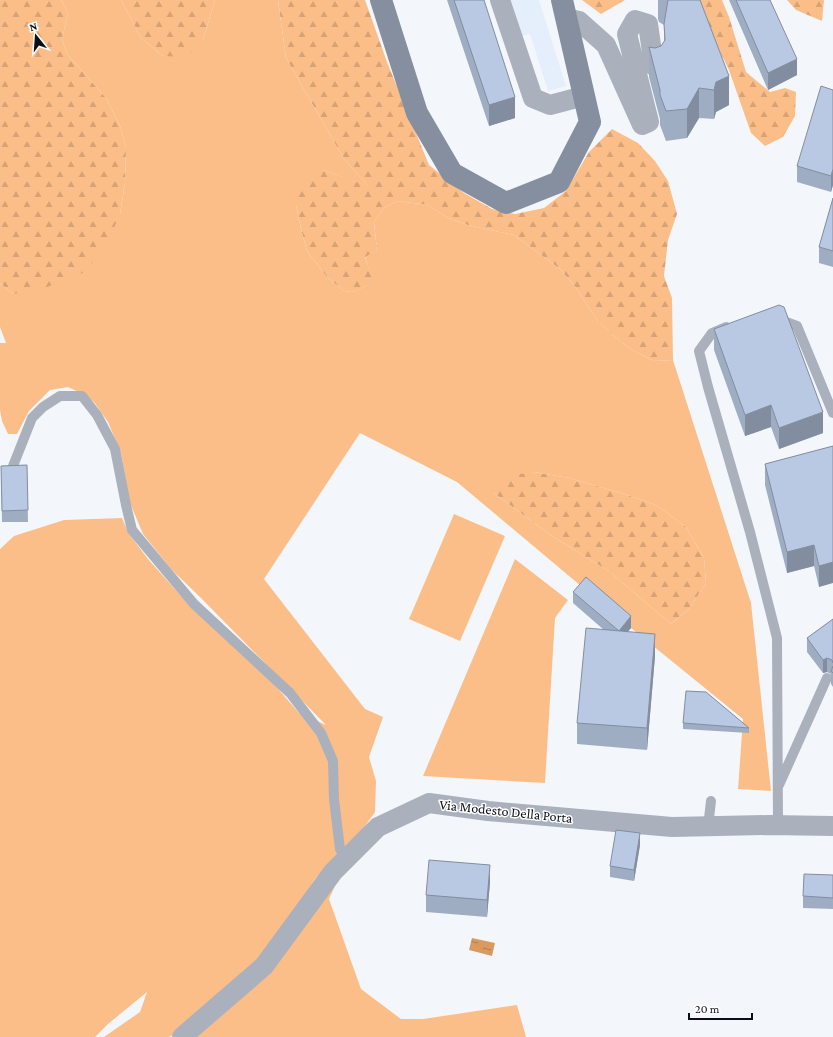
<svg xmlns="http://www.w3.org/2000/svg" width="833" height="1037" viewBox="0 0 833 1037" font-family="'Crimson Pro',serif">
  <defs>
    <pattern id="forest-firs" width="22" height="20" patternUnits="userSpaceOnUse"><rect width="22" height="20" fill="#fcbe88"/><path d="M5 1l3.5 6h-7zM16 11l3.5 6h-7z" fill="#d7a275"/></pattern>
    <pattern id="water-ripples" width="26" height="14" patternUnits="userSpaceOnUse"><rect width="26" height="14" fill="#d99a60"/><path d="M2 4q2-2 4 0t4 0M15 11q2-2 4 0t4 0" fill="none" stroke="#ae7c4e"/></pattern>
  </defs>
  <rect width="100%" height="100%" fill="#f3f7fc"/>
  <!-- built -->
  <path fill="#e5eefb" d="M 509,0 L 539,0 L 566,86 L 548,91 L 530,34 L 520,36 Z"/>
  <!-- green -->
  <path fill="#fcbe88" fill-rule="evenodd" d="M 61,0 L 121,0 L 141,38 L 163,56 L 203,40 L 215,0 L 278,0 L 286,58 L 344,159 L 369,187 L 323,170 L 296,205 L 301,229 L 307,251 L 327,277 L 344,291 L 352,292 L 373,283 L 365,256 L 377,250 L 374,222 L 385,207 L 398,201 L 428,205 L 448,218 L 468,225 L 514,235 L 560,269 L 576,288 L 597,320 L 614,336 L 632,350 L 654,361 L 673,360 L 751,603 L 771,791 L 738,789 L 743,719 L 631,628 L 457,482 L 360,433 L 264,579 L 365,709 L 383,717 L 369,757 L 376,781 L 375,812 L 360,833 L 332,860 L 315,879 L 278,938 L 238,985 L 187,1027 L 169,1037 L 104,1037 L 140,1012 L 147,992 L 108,1024 L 95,1037 L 0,1037 L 0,549 L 14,536 L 64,520 L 122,518 L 129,534 L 148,559 L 180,595 L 274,684 L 299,713 L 326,725 L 200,597 L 172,570 L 143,534 L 130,503 L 121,453 L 108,422 L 94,402 L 83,394 L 68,387 L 50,390 L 29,411 L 17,434 L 8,434 L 2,421 L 0,410 L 0,343 L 6,343 L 0,327 L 0,283 L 13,294 L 120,214 L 125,183 L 126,148 L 120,126 L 106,98 L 67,54 L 62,39 L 68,13 ZM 534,472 L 569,478 L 621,493 L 656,505 L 686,527 L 704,558 L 706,583 L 689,609 L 671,624 L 610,572 L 549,534 L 494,493 Z
    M 454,514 L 505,536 L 460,641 L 409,619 Z
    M 515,559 L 568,600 L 555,618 L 545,783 L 423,776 Z
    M 335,886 L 329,899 L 361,989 L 401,1019 L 423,1019 L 517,1005 L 526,1037 L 191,1037 Z"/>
  <!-- forest -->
  <path fill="url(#forest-firs)" d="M 0,0 L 61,0 L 68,13 L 62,39 L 67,54 L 106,98 L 120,126 L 126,148 L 125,183 L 120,214 L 106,246 L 85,272 L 42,289 L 13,294 L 0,283 Z
    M 121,0 L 215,0 L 203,40 L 187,57 L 163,56 L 141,38 Z
    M 278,0 L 365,0 L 387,62 L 429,165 L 464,193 L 492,209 L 515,214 L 544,208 L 566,191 L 589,152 L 612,129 L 638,143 L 655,161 L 668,181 L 677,214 L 668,240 L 664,276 L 672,298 L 673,360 L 654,361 L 632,350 L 614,336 L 597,320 L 576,288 L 560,269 L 514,235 L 468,225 L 448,218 L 428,205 L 398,201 L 385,207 L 374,222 L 377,250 L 365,257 L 374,283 L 352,292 L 344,291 L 327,277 L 307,251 L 301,229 L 296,205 L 298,181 L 323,170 L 368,186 L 344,159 L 286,58 Z
    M 582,0 L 625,0 L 601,14 Z
    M 677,0 L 722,0 L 729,17 L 746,72 L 770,92 L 785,88 L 796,92 L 795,116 L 783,137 L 765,146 L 751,133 L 729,70 L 708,27 Z
    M 787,0 L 824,0 L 822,21 L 796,10 Z
    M 534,472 L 569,478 L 621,493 L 656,505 L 686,527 L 704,558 L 706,583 L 689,609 L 671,624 L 610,572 L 549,534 L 494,493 L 507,476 Z"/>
  <!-- water -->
  <path fill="url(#water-ripples)" d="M 472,938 L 495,943 L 492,956 L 469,950 Z"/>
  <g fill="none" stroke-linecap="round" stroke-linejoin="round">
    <!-- service -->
    <path stroke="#aab1bc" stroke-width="10" d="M 778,319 L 797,326 L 833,413
      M 726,327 L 712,333 L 699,351 L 708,387 L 750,532 L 777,638 L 778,825
      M 13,466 L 32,418 L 43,407 L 60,396 L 82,396 L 97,415 L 115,449 L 126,505 L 132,530 L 194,604 L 290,693 L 321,733 L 333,761 L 334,799 L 340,849 L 346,859
      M 779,785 L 827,678
      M 708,827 L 711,801"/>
    <!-- minor -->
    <path stroke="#aab1bc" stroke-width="20" d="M 500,0 L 533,98 L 550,105 L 584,96
      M 566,18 L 579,21 L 606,45 L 642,125 L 649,122 L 627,34 L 635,20 L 648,24 L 654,66
      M 182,1037 L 264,966 L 333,872 L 378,827 L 429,803 L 488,811 L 672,827 L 769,825 L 833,826"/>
    <!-- secondary -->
    <path stroke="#858f9f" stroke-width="22" d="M 381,0 L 417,113 L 452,173 L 506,203 L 559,182 L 590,122 L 562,0"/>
  </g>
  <!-- wall -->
  <path fill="#9fadc3" d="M 447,0 L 484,0 L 515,118 L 489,126 Z
    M 658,0 L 700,0 L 729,105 L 716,112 L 714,119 L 699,118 L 687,138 L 666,141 L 660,125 L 660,119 L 649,77 L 649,47 L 655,48 L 661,46 L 664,42 L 664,25 L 659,22 L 658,19 Z
    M 729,0 L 770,0 L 797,75 L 768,90 Z
    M 833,90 L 833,185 L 831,192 L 797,182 L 797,166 Z
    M 833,198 L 833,267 L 819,263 L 819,247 Z
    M 714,329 L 823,433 L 779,449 L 771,427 L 745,436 L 714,350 Z
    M 833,446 L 819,587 L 814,566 L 787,573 L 765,485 L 765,464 Z
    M 27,465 L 28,522 L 2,522 L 1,466 Z
    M 573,592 L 631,628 L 627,632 L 655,656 L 647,750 L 577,744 L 577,723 L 604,630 L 573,603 Z
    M 833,619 L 833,687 L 831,684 L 831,674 L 827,672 L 823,673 L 807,652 L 807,638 Z
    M 683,723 L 749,728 L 749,733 L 683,729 Z
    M 640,845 L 634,881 L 610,877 L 610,866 Z
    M 833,875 L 833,909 L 803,908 L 803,896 Z
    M 490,882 L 487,917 L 426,912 L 426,895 Z"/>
  <!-- shaded-wall -->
  <path fill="#828d9f" d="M 797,59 L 797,75 L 768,90 L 768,73 Z
    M 729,76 L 729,105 L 716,112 L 714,119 L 714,90 L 716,82 Z
    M 699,88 L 699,118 L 687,138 L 687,109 Z
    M 515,97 L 515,118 L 489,126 L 489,105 Z
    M 833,169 L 833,185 L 831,192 L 831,176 Z
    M 771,405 L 771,427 L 745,436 L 745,415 Z
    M 823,412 L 823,433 L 779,449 L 779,428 Z
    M 814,545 L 814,566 L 787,573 L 787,552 Z
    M 833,562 L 833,583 L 819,587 L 819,566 Z
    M 631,616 L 631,628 L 619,642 L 619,631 Z
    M 655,634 L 655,656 L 647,750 L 647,728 Z
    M 827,658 L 827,672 L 823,673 L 823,660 Z
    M 640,833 L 640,845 L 634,881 L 634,870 Z
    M 490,865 L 490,882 L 487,917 L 487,900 Z"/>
  <!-- building -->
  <path fill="#b9c9e3" stroke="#828d9f" d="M 454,0 L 484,0 L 515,97 L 489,105 Z
    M 668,0 L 700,0 L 729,76 L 716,82 L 714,90 L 699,88 L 687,109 L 666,111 L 660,95 L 660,90 L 649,47 L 655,48 L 661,46 L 665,40 L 664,24 Z
    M 736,0 L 770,0 L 797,59 L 768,73 Z
    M 821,86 L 833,90 L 833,169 L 831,176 L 797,166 Z
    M 833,198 L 833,251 L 819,247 Z
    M 779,305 L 784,307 L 823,412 L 779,428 L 771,405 L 745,415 L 714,329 Z
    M 833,446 L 833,562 L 819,566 L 814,545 L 787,552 L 765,464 Z
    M 27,465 L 28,510 L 2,511 L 1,466 Z
    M 586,577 L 631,616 L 619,631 L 573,592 Z
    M 833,619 L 833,663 L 832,660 L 827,658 L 823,660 L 807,638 Z
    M 586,628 L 655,634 L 647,728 L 577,723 Z
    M 833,666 L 833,673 L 831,671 Z
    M 686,691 L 706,692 L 749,728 L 683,723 Z
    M 616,830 L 640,833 L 634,870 L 610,866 Z
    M 429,860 L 490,865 L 487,900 L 426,895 Z
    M 804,874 L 833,875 L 833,898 L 803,896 Z"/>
  <g text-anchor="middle" stroke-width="3" stroke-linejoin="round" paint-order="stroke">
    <!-- street labels -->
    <g font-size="14" fill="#090f17" stroke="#fff">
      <text transform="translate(506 811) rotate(6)" y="5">Via Modesto Della Porta</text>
    </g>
  </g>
  <!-- north arrow -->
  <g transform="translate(36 36) rotate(343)" stroke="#ffffff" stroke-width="3" paint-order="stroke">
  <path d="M0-3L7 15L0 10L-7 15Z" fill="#090f17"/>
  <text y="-6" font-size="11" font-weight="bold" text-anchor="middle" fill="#090f17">N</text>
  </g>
  <!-- scale -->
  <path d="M689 1013v6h63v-6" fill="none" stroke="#090f17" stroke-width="2"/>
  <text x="695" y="1013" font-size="12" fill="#090f17" stroke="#ffffff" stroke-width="3" paint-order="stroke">20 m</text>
</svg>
